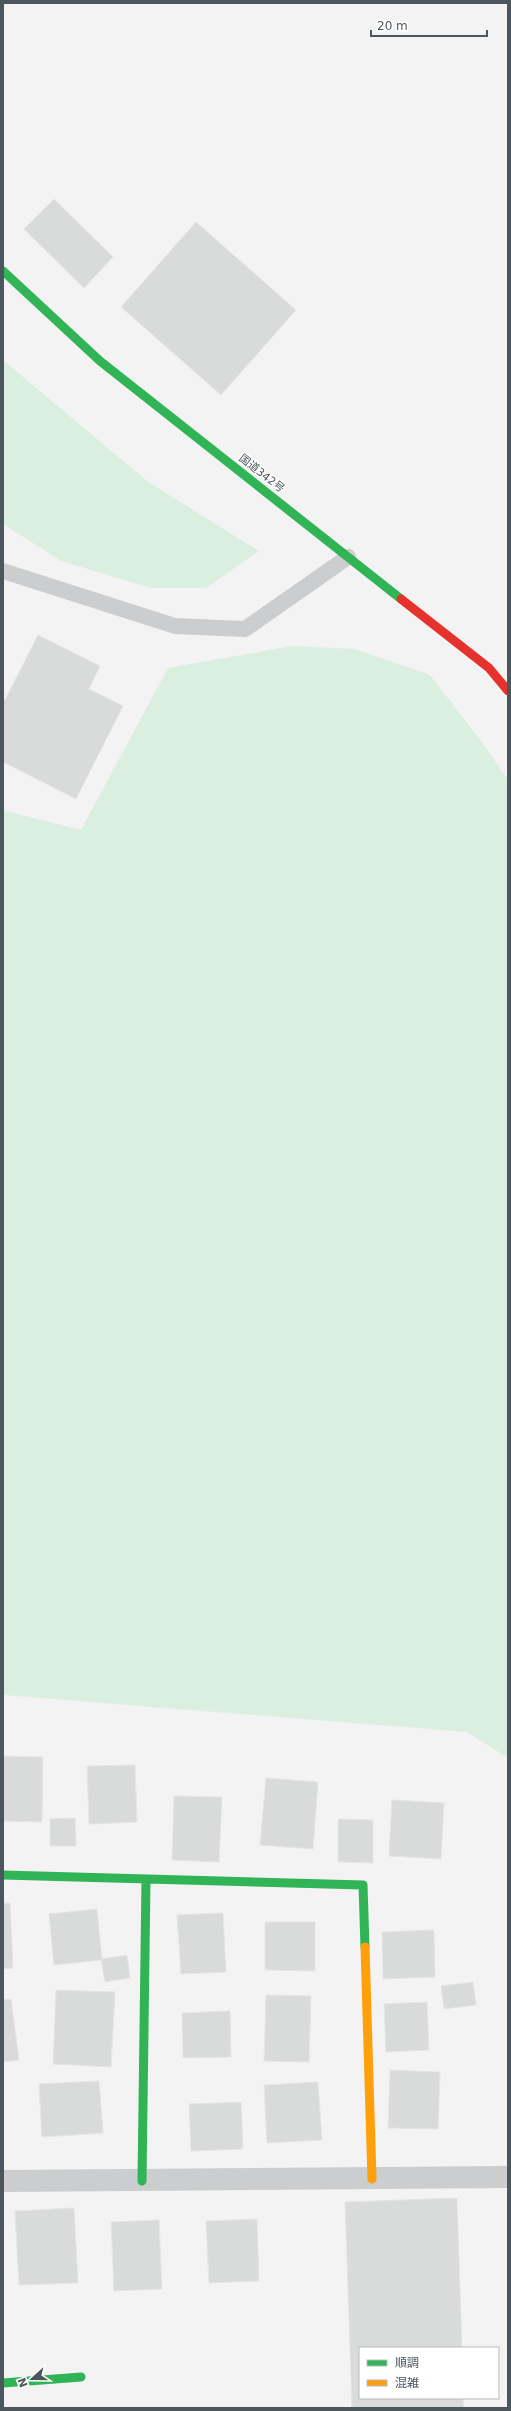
<svg xmlns="http://www.w3.org/2000/svg" width="511" height="2411" viewBox="0 0 511 2411" font-family="'DejaVu Sans','Noto Sans JP',sans-serif">
  <rect width="100%" height="100%" fill="#f3f3f3"/>
  <!-- green -->
  <path fill="#dbefe0" d="M 3,360 L 147,481 L 259,551 L 206,588 L 151,588 L 61,561 L 3,524 Z
    M 292,646 L 355,649 L 430,675 L 484,745 L 508,780 L 508,1758 L 467,1732 L 3,1695 L 3,814 L 5,811 L 81,830 L 168,668 Z"/>
  <!-- building -->
  <path fill="#d9dbdb" stroke="#e5e5e5" d="M 54,199 L 113,257 L 84,288 L 24,229 Z
    M 196,222 L 296,310 L 221,395 L 121,307 Z
    M 38,635 L 100,666 L 89,689 L 123,706 L 76,799 L 3,762 L 3,699 L 5,700 Z
    M 3,1756 L 43,1757 L 42,1822 L 3,1821 Z
    M 135,1765 L 137,1822 L 89,1824 L 87,1766 Z
    M 266,1778 L 318,1782 L 313,1849 L 260,1845 Z
    M 174,1796 L 222,1797 L 219,1862 L 172,1860 Z
    M 392,1800 L 444,1803 L 441,1859 L 389,1856 Z
    M 75,1818 L 76,1846 L 50,1846 L 50,1819 Z
    M 338,1819 L 373,1820 L 373,1863 L 338,1862 Z
    M 3,1903 L 10,1903 L 13,1968 L 3,1969 Z
    M 97,1909 L 102,1960 L 54,1965 L 49,1914 Z
    M 223,1913 L 226,1972 L 181,1974 L 177,1915 Z
    M 265,1922 L 315,1922 L 315,1971 L 265,1970 Z
    M 434,1930 L 435,1977 L 383,1979 L 382,1932 Z
    M 127,1955 L 130,1978 L 105,1982 L 101,1959 Z
    M 473,1982 L 476,2005 L 444,2009 L 441,1986 Z
    M 56,1990 L 115,1992 L 111,2067 L 53,2064 Z
    M 266,1995 L 311,1996 L 309,2062 L 264,2061 Z
    M 11,1999 L 19,2060 L 3,2062 L 3,2000 Z
    M 427,2002 L 429,2050 L 386,2052 L 384,2004 Z
    M 230,2011 L 231,2057 L 183,2058 L 182,2013 Z
    M 390,2070 L 440,2072 L 438,2129 L 388,2128 Z
    M 99,2081 L 103,2133 L 42,2137 L 39,2084 Z
    M 318,2082 L 322,2140 L 267,2143 L 264,2085 Z
    M 241,2102 L 243,2149 L 191,2151 L 189,2104 Z
    M 457,2198 L 462,2348 L 360,2348 L 360,2398 L 463,2398 L 464,2408 L 352,2408 L 345,2202 Z
    M 74,2208 L 78,2283 L 19,2285 L 15,2211 Z
    M 257,2219 L 259,2281 L 209,2283 L 206,2221 Z
    M 159,2220 L 162,2289 L 114,2291 L 111,2222 Z"/>
  <g fill="none" stroke-linecap="round" stroke-linejoin="round">
    <!-- lane -->
    <path stroke="#cbcdce" stroke-width="16" d="M 3,571 L 175,626 L 245,629 L 348,557"/>
    <!-- street -->
    <path stroke="#cbcdce" stroke-width="22" d="M 3,2181 L 508,2177"/>
    <!-- fast -->
    <path stroke="#30b455" stroke-width="9" d="M 3,271 L 100,361 L 401,599
      M 3,1875 L 363,1885 L 365,1947
      M 142,2181 L 146,1879
      M 3,2383 L 81,2377"/>
    <!-- slow -->
    <path stroke="#ff9f0a" stroke-width="9" d="M 365,1947 L 372,2179"/>
    <!-- jam -->
    <path stroke="#e5322d" stroke-width="9" d="M 401,599 L 489,668 L 508,691"/>
  </g>
  <g text-anchor="middle" stroke-width="3" stroke-linejoin="round" paint-order="stroke">
    <!-- street labels -->
    <g font-size="11" fill="#4c575d" stroke="#fff">
      <text transform="translate(262 473) rotate(38)" y="4">国道342号</text>
    </g>
  </g>
  <!-- border -->
  <rect width="511" height="2411" fill="none" stroke="#4c575d" stroke-width="8"/>
  <!-- legend -->
  <rect x="359" y="2347" width="140" height="52" fill="#ffffff" stroke="#b7bcbe"/>
  <rect x="367" y="2360" width="20" height="6" fill="#30b455" stroke="#b7bcbe"/>
  <text x="395" y="2367" font-size="12" fill="#4c575d">順調</text>
  <rect x="367" y="2380" width="20" height="6" fill="#ff9f0a" stroke="#b7bcbe"/>
  <text x="395" y="2387" font-size="12" fill="#4c575d">混雑</text>
  <!-- north arrow -->
  <g transform="translate(32 2379) rotate(249)" stroke="#ffffff" stroke-width="3" paint-order="stroke">
  <path d="M0-3L7 15L0 10L-7 15Z" fill="#4c575d"/>
  <text y="-6" font-size="11" font-weight="bold" text-anchor="middle" fill="#4c575d">N</text>
  </g>
  <!-- scale -->
  <path d="M371 30v6h116v-6" fill="none" stroke="#4c575d" stroke-width="2"/>
  <text x="377" y="30" font-size="12" fill="#4c575d" stroke="#ffffff" stroke-width="3" paint-order="stroke">20 m</text>
</svg>
